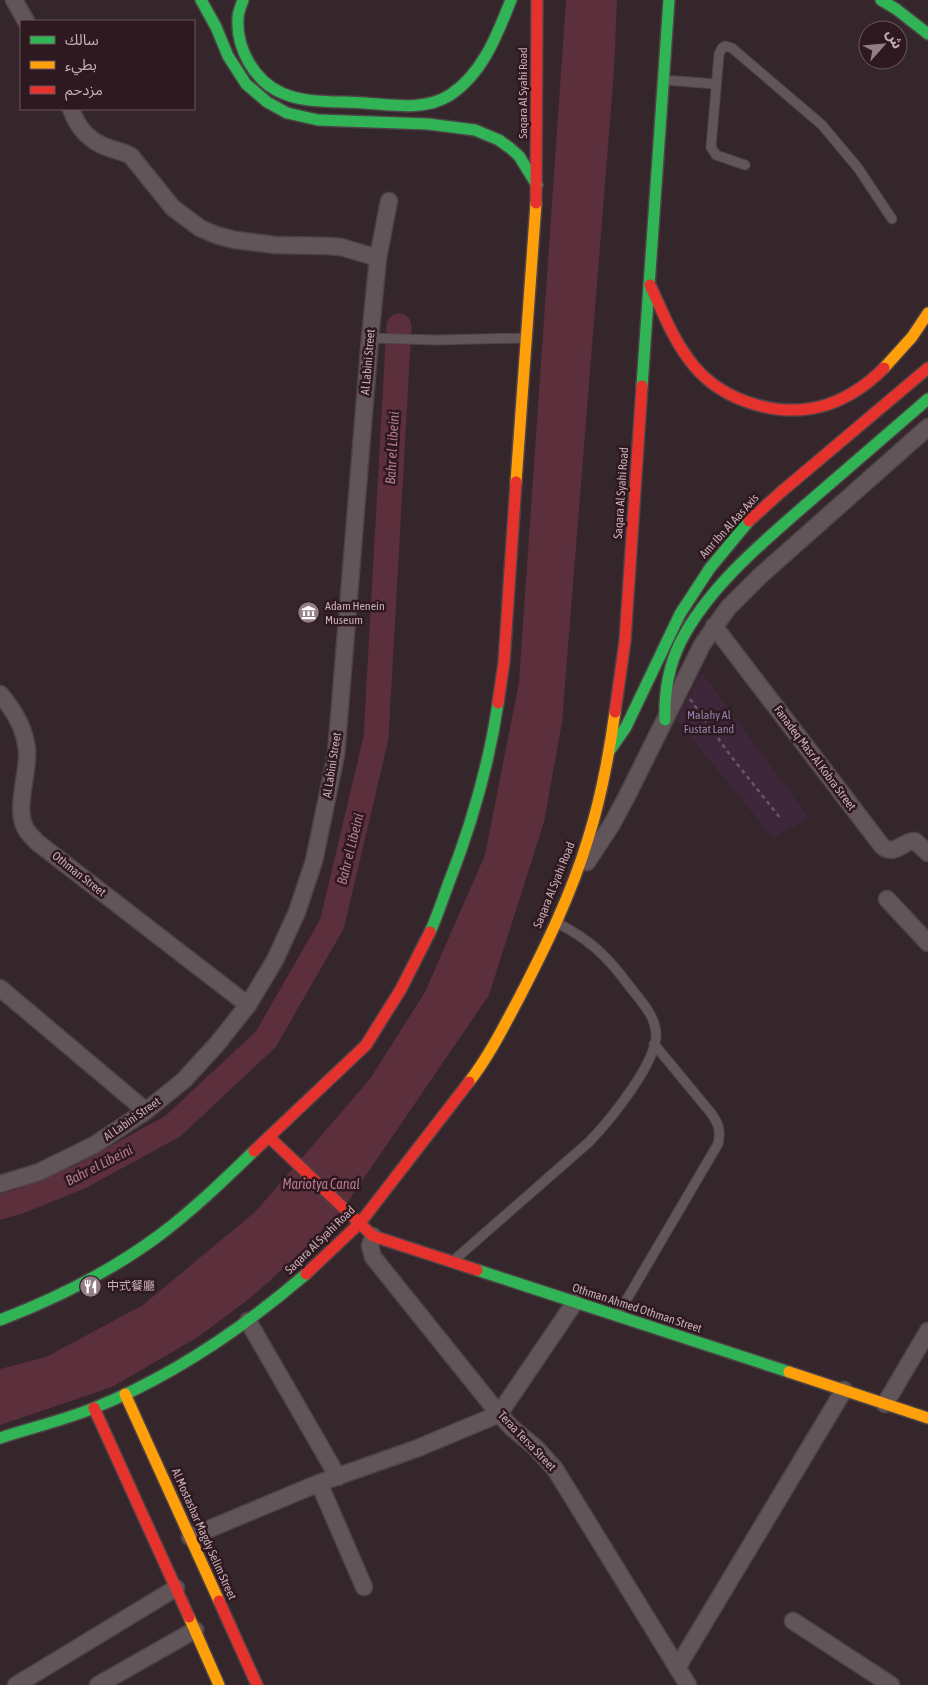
<svg xmlns="http://www.w3.org/2000/svg" width="928" height="1685" viewBox="0 0 928 1685" font-family="'Asap Condensed','Noto Sans Arabic','Noto Sans SC',sans-serif">
  <rect width="100%" height="100%" fill="#34262a"/>
  <!-- green -->
  <path fill="#3e273a" d="M 702,673 L 809,818 L 773,838 L 676,719 Z"/>
  <!-- water -->
  <path fill="#5c2f3d" d="M 566,0 L 617,0 L 614,71 L 562,722 L 544,822 L 489,995 L 345,1206 L 302,1251 L 275,1276 L 249,1299 L 198,1337 L 112,1387 L 0,1425 L 0,1369 L 46,1357 L 143,1305 L 256,1211 L 370,1079 L 425,992 L 485,855 L 519,682 Z"/>
  <g fill="none" stroke-linecap="round" stroke-linejoin="round">
    <!-- river -->
    <path stroke="#5c2f3d" stroke-width="25" d="M 0,1207 L 18,1202 L 80,1177 L 173,1126 L 266,1039 L 332,924 L 376,738 L 399,326"/>
    <defs>
      <path id="lane" d="M 664,80 L 716,84
        M 745,165 L 716,155 L 711,147 L 719,54 L 722,48 L 725,46 L 732,48 L 822,125 L 858,168 L 892,219
        M 370,338 L 436,340 L 526,338
        M 453,1261 L 589,1142 C 609,1121 658,1062 656,1033 C 655,1014 638,998 627,983 C 606,955 588,938 555,922
        M 617,1316 L 718,1144 C 721,1131 719,1124 711,1113 L 654,1044"/>
      <path id="street" d="M 14,0 L 26,21
        M 71,109 C 77,127 90,142 109,148 C 117,151 124,152 131,156 L 173,208 L 200,228 L 216,235 L 235,240 L 275,245 L 328,246 L 341,247 L 378,258
        M 714,626 L 882,846 C 895,857 902,841 915,841 L 928,853
        M 0,694 C 14,710 25,729 27,750 C 29,774 13,811 27,831 C 30,835 34,839 38,843 L 248,1005
        M 587,862 L 612,824 L 627,796 L 702,645 L 728,608 L 760,576 L 928,427
        M 887,899 L 928,943
        M 0,988 L 146,1111
        M 0,1184 L 39,1172 L 94,1145 L 146,1111 L 184,1080 L 217,1044 L 248,1005 L 275,960 L 297,912 L 314,861 L 336,755 L 370,338 L 378,258 L 389,201
        M 373,1236 L 370,1246 L 373,1257 L 499,1414 L 512,1428 L 535,1447 L 555,1469 L 688,1685
        M 248,1321 L 338,1477
        M 885,1404 L 928,1331
        M 319,1483 L 364,1587
        M 190,1537 L 319,1483 L 418,1448 L 499,1414 L 575,1302
        M 793,1621 L 891,1685
        M 677,1668 L 844,1390
        M 16,1685 L 176,1588
        M 98,1685 L 195,1630"/>
      <path id="fast" d="M 201,0 L 216,27 L 228,56 L 246,84 L 267,102 L 287,113 L 318,120 L 428,124 L 475,130 L 499,140 L 510,148 L 519,156 L 537,185
        M 243,0 C 241,6 238,12 238,18 C 236,48 254,81 282,93 C 306,104 338,101 365,103 C 393,105 425,111 450,95 C 483,73 497,35 511,0
        M 881,0 L 896,9 L 928,34
        M 642,386 L 669,0
        M 665,720 C 664,692 668,668 680,643 C 708,587 764,541 810,501 C 849,467 889,433 928,399
        M 610,750 L 626,727 L 680,614 L 710,568 L 749,521
        M 430,932 C 437,917 442,901 448,885 C 471,826 489,765 498,703
        M 477,1270 L 789,1372
        M 0,1320 C 55,1299 113,1270 161,1234 C 194,1209 224,1180 254,1151
        M 0,1438 C 31,1428 64,1420 94,1408 C 173,1376 242,1329 306,1274"/>
      <path id="slow" d="M 884,368 L 912,337 L 928,313
        M 516,482 L 536,203
        M 469,1082 C 489,1056 503,1028 518,1000 C 545,948 571,895 588,839 C 601,798 609,755 615,712
        M 789,1372 L 928,1418
        M 125,1394 L 219,1601
        M 189,1617 L 219,1685"/>
      <path id="jam" d="M 536,203 L 537,0
        M 650,285 C 663,313 674,342 694,366 C 724,402 781,419 826,405 C 848,398 868,384 884,368
        M 749,521 L 781,492 L 928,368
        M 498,703 L 504,662 L 516,482
        M 615,712 L 625,641 L 642,386
        M 269,1137 L 373,1236 L 477,1270
        M 254,1151 L 366,1045 L 401,989 L 430,932
        M 306,1274 L 360,1223 L 469,1082
        M 94,1408 L 189,1617
        M 219,1601 L 257,1685"/>
    </defs>
    <!-- lane casing -->
    <use href="#lane" stroke="#4d4245" stroke-width="11"/>
    <!-- street casing -->
    <use href="#street" stroke="#4d4245" stroke-width="19"/>
    <!-- fast casing -->
    <use href="#fast" stroke="#4d4245" stroke-width="14"/>
    <!-- slow casing -->
    <use href="#slow" stroke="#4d4245" stroke-width="14"/>
    <!-- jam casing -->
    <use href="#jam" stroke="#4d4245" stroke-width="14"/>
    <!-- path -->
    <path stroke="#66595e" stroke-width="2.5" stroke-dasharray="4 4" stroke-linecap="butt" d="M 690,699 L 730,755 L 781,819"/>
    <!-- lane -->
    <use href="#lane" stroke="#625559" stroke-width="9"/>
    <!-- street -->
    <use href="#street" stroke="#625559" stroke-width="16"/>
    <!-- fast -->
    <use href="#fast" stroke="#30b455" stroke-width="11"/>
    <!-- slow -->
    <use href="#slow" stroke="#ff9f0a" stroke-width="11"/>
    <!-- jam -->
    <use href="#jam" stroke="#e5322d" stroke-width="11"/>
  </g>
  <!-- icons -->
  <defs>
    <symbol id="museum-disc" viewBox="-11 -11 22 22"><circle r="9.5" fill="#947e84" stroke="#2f1920"/><path d="M0-6L6-3V-2H-6V-3ZM-5-1h2V3h-2ZM-1-1h2V3h-2ZM3-1h2V3H3ZM-6 4H6V6H-6Z" fill="#fff"/></symbol>
    <symbol id="restaurant-disc" viewBox="-11 -11 22 22"><circle r="9.5" fill="#947e84" stroke="#2f1920"/><path d="M-5-6h1v4h1v-4h1v4h1v-4h1v5L-1.5 .5V6h-2V.5L-5-1ZM5-6V6H3V1.5H1.5Q1.5-4 5-6Z" fill="#fff"/></symbol>
  </defs>
  <g fill-rule="evenodd">
    <use href="#museum-disc" x="296" y="600" width="25" height="25"/>
    <use href="#restaurant-disc" x="78" y="1274" width="25" height="25"/>
  </g>
  <g text-anchor="middle" stroke-width="5" stroke-linejoin="round" paint-order="stroke">
    <!-- street labels -->
    <g font-size="12" fill="#c7aeb5" stroke="#2f1920">
      <text transform="translate(523 93) rotate(-90)" y="4">Saqara Al Syahi Road</text>
      <text transform="translate(368 362) rotate(-85)" y="4">Al Labini Street</text>
      <text transform="translate(621 493) rotate(-86)" y="4">Saqara Al Syahi Road</text>
      <text transform="translate(729 526) rotate(-48)" y="4">Amr Ibn Al Aas Axis</text>
      <text transform="translate(815 758) rotate(53)" y="4">Fanadeq Masr Al Kobra Street</text>
      <text transform="translate(332 765) rotate(-81)" y="4">Al Labini Street</text>
      <text transform="translate(79 874) rotate(38)" y="4">Othman Street</text>
      <text transform="translate(554 885) rotate(-68)" y="4">Saqara Al Syahi Road</text>
      <text transform="translate(132 1119) rotate(-35)" y="4">Al Labini Street</text>
      <text transform="translate(320 1240) rotate(-44)" y="4">Saqara Al Syahi Road</text>
      <text transform="translate(637 1308) rotate(18)" y="4">Othman Ahmed Othman Street</text>
      <text transform="translate(527 1441) rotate(46)" y="4">Teraa Tersa Street</text>
      <text transform="translate(204 1534) rotate(66)" y="4">Al Mostashar Magdy Selim Street</text>
    </g>
    <!-- poi labels -->
    <g font-size="12" fill="#c7aeb5" stroke="#2f1920" text-anchor="start">
      <text x="325" y="610">Adam Henein<tspan x="325" dy="14">Museum</tspan></text>
      <text x="107" y="1290">中式餐廳</text>
    </g>
    <!-- park labels -->
    <g font-size="12" fill="#9183ad" stroke="#2f1920">
      <text x="709" y="719">Malahy Al<tspan x="709" dy="14">Fustat Land</tspan></text>
    </g>
    <!-- water labels -->
    <g font-size="14" font-style="italic" fill="#b57b8e" stroke="#2f1920">
      <text transform="translate(392 448) rotate(-87)" y="5">Bahr el Libeini</text>
      <text transform="translate(350 849) rotate(-76)" y="5">Bahr el Libeini</text>
      <text transform="translate(99 1165) rotate(-27)" y="5">Bahr el Libeini</text>
      <text x="321" y="1189">Mariotya Canal</text>
    </g>
  </g>
  <!-- legend -->
  <rect x="20" y="20" width="175" height="90" fill="#2f1920" stroke="#6c555c"/>
  <rect x="30" y="36" width="25" height="8" fill="#30b455" stroke="#6c555c"/>
  <text x="65" y="45" font-size="15" fill="#c7aeb5">سالك</text>
  <rect x="30" y="61" width="25" height="8" fill="#ff9f0a" stroke="#6c555c"/>
  <text x="65" y="70" font-size="15" fill="#c7aeb5">بطيء</text>
  <rect x="30" y="86" width="25" height="8" fill="#e5322d" stroke="#6c555c"/>
  <text x="65" y="95" font-size="15" fill="#c7aeb5">مزدحم</text>
  <!-- north arrow -->
  <g transform="translate(883 45) rotate(63)"><circle r="24" fill="#2f1920" stroke="#6c555c"/>
  <path d="M0-4L9 19L0 12L-9 19Z" fill="#947e84"/>
  <text y="-8" font-size="14" font-weight="bold" text-anchor="middle" fill="#c7aeb5">ش</text>
  </g>
</svg>
